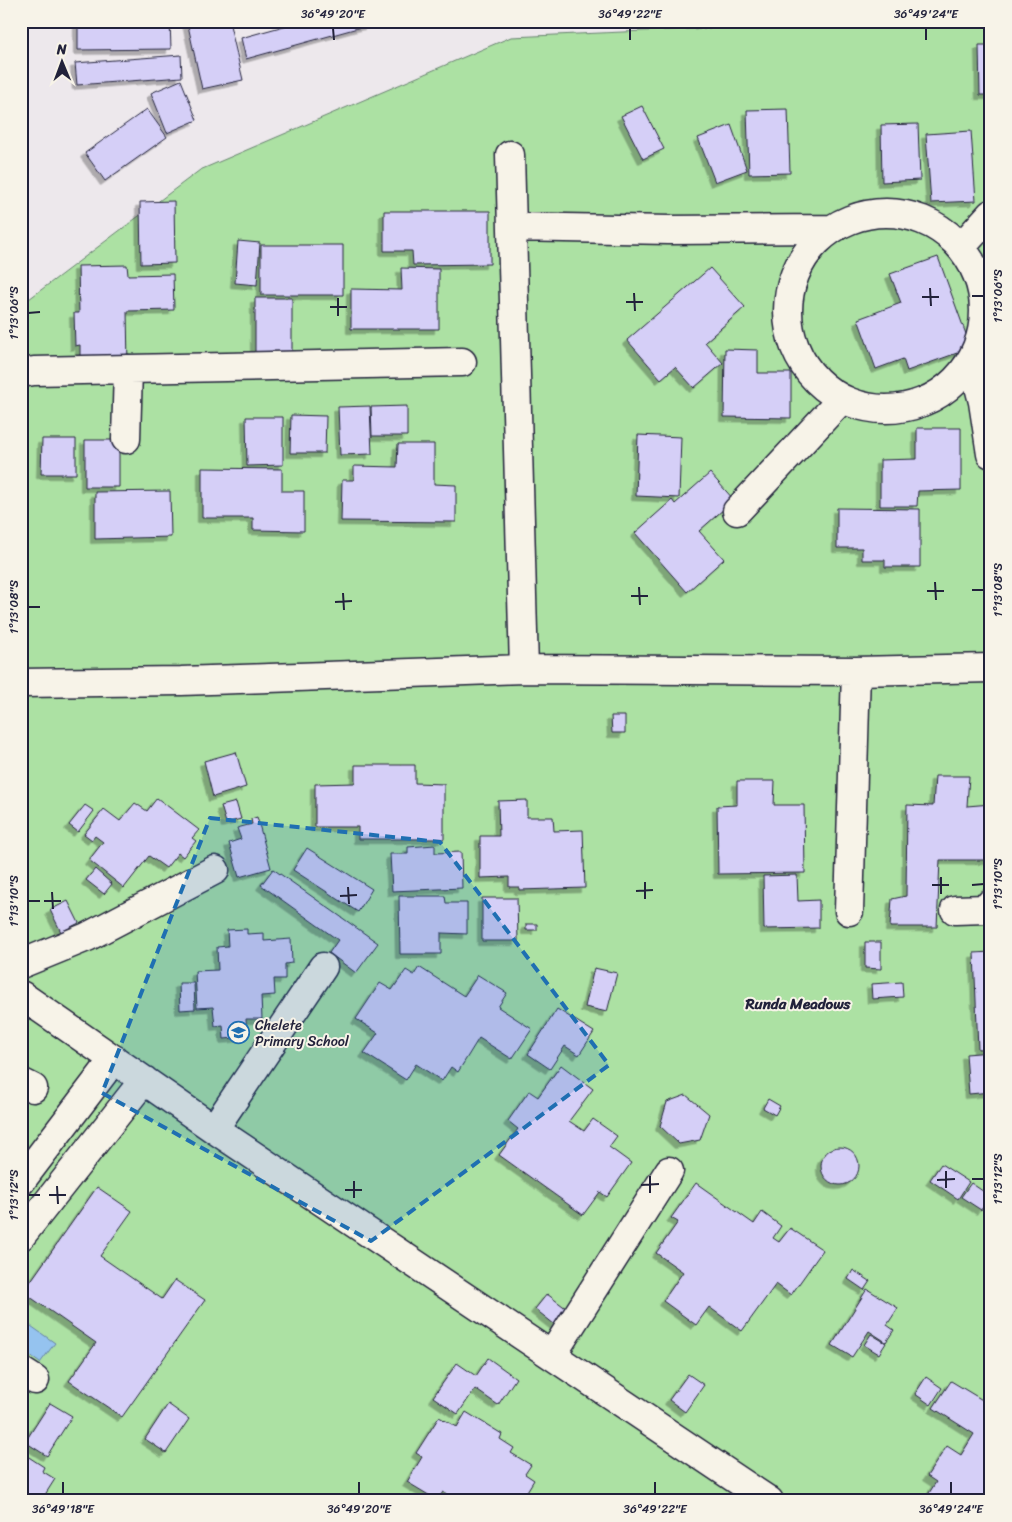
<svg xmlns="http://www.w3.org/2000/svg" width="1012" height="1522" viewBox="0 0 1012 1522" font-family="Sriracha,sans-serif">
  <defs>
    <filter id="shadow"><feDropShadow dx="-4.5" dy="4.5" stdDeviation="0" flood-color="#0004"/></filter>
  </defs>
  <rect width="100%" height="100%" fill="#ede8ec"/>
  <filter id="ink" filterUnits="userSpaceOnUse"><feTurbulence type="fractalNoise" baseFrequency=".02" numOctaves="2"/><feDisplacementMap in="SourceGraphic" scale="10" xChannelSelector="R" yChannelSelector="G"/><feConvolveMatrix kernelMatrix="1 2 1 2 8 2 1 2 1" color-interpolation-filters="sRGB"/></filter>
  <g filter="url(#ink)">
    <!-- green -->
    <path fill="#ace1a3" stroke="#67826f" d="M 869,21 L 991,21 L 991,1501 L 21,1501 L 21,305 L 200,170 L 511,37 Z"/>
    <!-- water -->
    <path fill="#95c3ef" stroke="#6783a7" d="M 21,1319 L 55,1343 L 40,1363 L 21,1349 Z"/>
    <!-- building -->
    <path fill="#d5cff7" stroke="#22223b" filter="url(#shadow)" d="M 78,21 L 170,21 L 171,49 L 78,50 Z
      M 187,21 L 229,21 L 243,80 L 202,89 Z
      M 302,21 L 383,21 L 246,59 L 241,38 Z
      M 979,45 L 991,45 L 991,95 L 980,95 Z
      M 181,55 L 182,77 L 77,85 L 75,63 Z
      M 181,80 L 197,120 L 167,133 L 151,93 Z
      M 642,106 L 664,149 L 643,159 L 621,116 Z
      M 147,109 L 167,137 L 105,181 L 85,153 Z
      M 788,109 L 790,173 L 749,174 L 747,110 Z
      M 918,124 L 920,180 L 882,182 L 881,125 Z
      M 731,125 L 747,170 L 715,182 L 698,138 Z
      M 971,131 L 976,201 L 931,203 L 926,134 Z
      M 174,201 L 175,263 L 141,264 L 140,202 Z
      M 384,211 L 490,211 L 490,264 L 413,265 L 412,251 L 384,251 Z
      M 238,241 L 260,243 L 257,285 L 235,283 Z
      M 261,245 L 343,245 L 343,295 L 261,295 Z
      M 938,257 L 971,348 L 907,371 L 903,359 L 876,369 L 858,319 L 901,303 L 890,274 Z
      M 127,265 L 128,275 L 173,274 L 174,310 L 127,311 L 128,365 L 80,366 L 80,345 L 75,346 L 74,313 L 79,313 L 78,266 Z
      M 401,268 L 439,269 L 439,329 L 351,329 L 351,289 L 402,290 Z
      M 710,268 L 745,307 L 705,342 L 723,363 L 694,388 L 675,367 L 661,379 L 627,340 Z
      M 255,298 L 292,298 L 292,356 L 255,356 Z
      M 725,349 L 758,350 L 758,373 L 791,373 L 791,418 L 724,417 Z
      M 370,406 L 372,454 L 340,455 L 338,407 Z
      M 407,406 L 407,436 L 372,436 L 371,407 Z
      M 291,415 L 326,416 L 325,453 L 290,453 Z
      M 246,417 L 283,417 L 283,465 L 247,466 Z
      M 917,428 L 961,428 L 961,490 L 918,491 L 917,506 L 880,506 L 880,460 L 917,459 Z
      M 638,435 L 681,437 L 679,498 L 636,496 Z
      M 42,439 L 76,439 L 76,474 L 41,474 Z
      M 85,440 L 119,440 L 119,487 L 85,487 Z
      M 398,444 L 434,444 L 434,484 L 456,485 L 456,522 L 341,521 L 342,480 L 354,480 L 354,466 L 397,467 Z
      M 202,468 L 282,469 L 282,491 L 304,491 L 304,531 L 253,530 L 253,518 L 202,518 Z
      M 710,473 L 734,500 L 699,531 L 724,559 L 687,592 L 635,533 L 672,500 L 675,504 Z
      M 170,491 L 171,537 L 95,539 L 95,492 Z
      M 837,508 L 920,509 L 920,567 L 885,567 L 885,560 L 862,560 L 862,548 L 837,548 Z
      M 611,716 L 625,716 L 625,733 L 612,733 Z
      M 236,752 L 246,787 L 213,797 L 204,761 Z
      M 355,765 L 415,765 L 415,783 L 444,784 L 444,839 L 358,839 L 358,827 L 315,827 L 315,784 L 355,783 Z
      M 935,776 L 969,776 L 967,806 L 991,804 L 991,860 L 940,860 L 937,927 L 890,927 L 892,899 L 906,896 L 907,805 L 933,806 Z
      M 737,781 L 775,781 L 774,805 L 804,805 L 805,873 L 718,874 L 717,806 L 737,805 Z
      M 157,798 L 199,830 L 192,838 L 196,841 L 183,857 L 178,853 L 166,868 L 149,856 L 124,888 L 89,860 L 103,842 L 95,836 L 92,840 L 84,834 L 104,809 L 120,821 L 135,803 L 147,811 Z
      M 527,800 L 527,817 L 553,817 L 554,831 L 583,830 L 585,888 L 519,890 L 519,887 L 509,887 L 509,877 L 480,878 L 480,836 L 499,836 L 498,801 Z
      M 236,802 L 241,819 L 226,823 L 221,806 Z
      M 85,805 L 94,811 L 78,832 L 69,825 Z
      M 257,817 L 271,868 L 239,877 L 229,843 L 241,839 L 237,828 L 252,824 L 251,819 Z
      M 435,845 L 435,853 L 461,852 L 462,888 L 392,891 L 390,854 L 408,854 L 408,847 Z
      M 307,848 L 372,889 L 358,912 L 293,870 Z
      M 95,869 L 112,884 L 104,894 L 86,880 Z
      M 273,869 L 378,943 L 356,973 L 329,953 L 338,940 L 261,885 Z
      M 797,875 L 798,901 L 819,900 L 819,928 L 764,929 L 763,876 Z
      M 399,896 L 445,896 L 446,903 L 467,903 L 467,934 L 441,933 L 441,954 L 400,954 Z
      M 482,898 L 517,898 L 518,941 L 482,941 Z
      M 68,901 L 79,923 L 61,932 L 50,910 Z
      M 526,924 L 537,924 L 537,930 L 526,930 Z
      M 247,929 L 247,934 L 264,933 L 264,941 L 291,939 L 292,963 L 285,964 L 285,979 L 274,979 L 275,995 L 261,996 L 262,1019 L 246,1019 L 247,1037 L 224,1039 L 223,1025 L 215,1026 L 213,1007 L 197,1008 L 195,971 L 218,970 L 217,947 L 228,946 L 227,930 Z
      M 865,942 L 881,942 L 881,969 L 865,968 Z
      M 991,952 L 991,1048 L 978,1049 L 974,953 Z
      M 419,967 L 464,996 L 478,975 L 507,993 L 498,1007 L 532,1029 L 512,1059 L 479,1038 L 458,1072 L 451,1067 L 442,1081 L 416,1064 L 406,1080 L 364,1053 L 378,1033 L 356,1019 L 380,983 L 392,990 L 406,970 L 414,975 Z
      M 594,968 L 617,973 L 607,1012 L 585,1007 Z
      M 902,982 L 903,997 L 872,999 L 871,984 Z
      M 179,983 L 194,983 L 195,1009 L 180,1010 Z
      M 557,1009 L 594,1032 L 579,1055 L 565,1046 L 550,1069 L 528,1054 Z
      M 991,1052 L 991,1092 L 969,1094 L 966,1054 Z
      M 561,1065 L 593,1089 L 569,1121 L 584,1131 L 593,1119 L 617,1136 L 609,1147 L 631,1163 L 607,1197 L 600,1192 L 583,1215 L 499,1155 L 518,1129 L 508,1121 L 529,1091 L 538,1097 Z
      M 686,1095 L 709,1114 L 700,1140 L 679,1144 L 660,1126 L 667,1102 Z
      M 768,1099 L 780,1106 L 775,1115 L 763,1108 Z
      M821 1166a19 19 0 1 1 38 0a19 19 0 1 1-38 0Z
      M 941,1164 L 969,1182 L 958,1199 L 930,1180 Z
      M 696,1183 L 754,1224 L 762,1212 L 781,1226 L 773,1238 L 779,1242 L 790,1228 L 823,1250 L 791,1295 L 776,1284 L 742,1331 L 709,1307 L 696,1325 L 663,1301 L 683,1272 L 656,1253 L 678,1222 L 671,1218 Z
      M 971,1183 L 990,1196 L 981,1210 L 961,1197 Z
      M 97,1187 L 132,1211 L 100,1256 L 162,1299 L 175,1280 L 205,1300 L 122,1417 L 69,1381 L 96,1343 L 23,1292 Z
      M 853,1270 L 870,1281 L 864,1290 L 848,1279 Z
      M 867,1289 L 898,1308 L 887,1325 L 894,1330 L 886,1342 L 869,1331 L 852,1357 L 832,1345 Z
      M 547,1294 L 571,1312 L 559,1328 L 535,1309 Z
      M 871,1334 L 886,1343 L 879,1354 L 864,1345 Z
      M 488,1358 L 516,1378 L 498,1405 L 475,1389 L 458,1414 L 433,1397 L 457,1363 L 476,1376 Z
      M 688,1374 L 704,1385 L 685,1412 L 669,1400 Z
      M 926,1377 L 942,1388 L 931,1405 L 915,1394 Z
      M 951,1381 L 989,1404 L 984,1411 L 991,1415 L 991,1501 L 924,1501 L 936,1482 L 927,1476 L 947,1446 L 961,1455 L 974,1434 L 933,1408 Z
      M 50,1403 L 72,1416 L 47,1456 L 25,1442 Z
      M 168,1404 L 189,1419 L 166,1453 L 145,1439 Z
      M 466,1412 L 502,1434 L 500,1439 L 514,1448 L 511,1453 L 531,1465 L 525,1474 L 534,1480 L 521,1501 L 458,1501 L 443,1492 L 437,1500 L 407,1482 L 422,1457 L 416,1453 L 439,1417 L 457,1427 Z
      M 21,1452 L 44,1467 L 42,1471 L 55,1479 L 41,1501 L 21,1501 Z"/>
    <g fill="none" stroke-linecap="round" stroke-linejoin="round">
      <defs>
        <path id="minor" d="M 510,155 L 524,669
          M788 311a98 98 0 1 1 196 0a98 98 0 1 1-196 0Z
          M 513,227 L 669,230 L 830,229
          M 962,246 L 991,214
          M 972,359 L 983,402 L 991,454
          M 21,373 L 34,371 L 462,362
          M 126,439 L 128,369
          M 737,511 L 840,401
          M 21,683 L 181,681 L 524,669 L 856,671 L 991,668
          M 955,910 L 986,909 L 991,903
          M 849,911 L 856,671
          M 21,964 L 87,937 L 215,870
          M 21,995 L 214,1129 L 769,1501
          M 21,1082 L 33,1088
          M 214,1129 L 323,967
          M 21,1181 L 114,1059
          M 21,1236 L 144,1080
          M 552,1355 L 669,1171
          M 21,1371 L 35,1380"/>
      </defs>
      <!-- minor casing -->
      <use href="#minor" stroke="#22223b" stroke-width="31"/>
      <!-- minor -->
      <use href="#minor" stroke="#f7f3e8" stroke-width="28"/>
    </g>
  </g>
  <!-- marked area -->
  <path fill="#1f6fb2" fill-opacity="0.2" stroke="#1f6fb2" stroke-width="4" stroke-dasharray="10 6" stroke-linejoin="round" d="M 210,818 L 440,842 L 609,1065 L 371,1241 L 102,1093 Z"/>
  <!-- ticks -->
  <path fill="none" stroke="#22223b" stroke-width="2" d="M 333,28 L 334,40M 630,28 L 630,40M 926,28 L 926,40M 930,288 L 931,306M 634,293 L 635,311M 972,296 L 984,296M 922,297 L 939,297M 338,298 L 338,316M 626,302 L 643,302M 330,307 L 347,307M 28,313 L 40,312M 935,582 L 936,600M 639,587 L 640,605M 972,590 L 984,590M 927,591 L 944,591M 343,593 L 344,610M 631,596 L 648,596M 335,602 L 352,601M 28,607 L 40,607M 941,877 L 941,894M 645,882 L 645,899M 932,885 L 949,885M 972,885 L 984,884M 348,887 L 349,904M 636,891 L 653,890M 52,892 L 53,909M 340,896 L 357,895M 28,901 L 40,901M 44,901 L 61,901M 946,1171 L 946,1188M 650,1176 L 650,1193M 972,1179 L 984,1179M 937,1180 L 955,1179M 354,1181 L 354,1198M 641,1185 L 659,1184M 57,1186 L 58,1204M 345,1190 L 362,1190M 28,1195 L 40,1195M 49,1195 L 66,1195M 63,1482 L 63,1494M 359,1482 L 359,1494M 655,1482 L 655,1494M 951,1482 L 951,1494"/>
  <!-- icons -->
  <defs>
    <symbol id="school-ring" viewBox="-11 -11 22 22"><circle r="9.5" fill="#f7f3e8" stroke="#1f6fb2" stroke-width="1.5"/><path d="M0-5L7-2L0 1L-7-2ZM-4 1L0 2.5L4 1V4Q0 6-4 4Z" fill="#1f6fb2"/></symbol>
  </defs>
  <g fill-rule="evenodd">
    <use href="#school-ring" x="226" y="1020" width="25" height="25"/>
  </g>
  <g text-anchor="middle" stroke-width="4" stroke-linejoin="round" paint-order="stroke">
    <!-- poi labels -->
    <g font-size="14" fill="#22223b" stroke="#f7f3e8" text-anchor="start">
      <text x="255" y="1030">Chelete<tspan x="255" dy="16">Primary School</tspan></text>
    </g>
    <!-- neighbourhood labels -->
    <g font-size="15" font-weight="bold" fill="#22223b" stroke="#f7f3e8">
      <text x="798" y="1009">Runda Meadows</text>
    </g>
  </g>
  <!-- margin -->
  <rect width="1012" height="1522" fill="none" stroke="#f7f3e8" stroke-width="55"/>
  <!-- north arrow -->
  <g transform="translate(62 62) rotate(359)" stroke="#f7f3e8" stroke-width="4" paint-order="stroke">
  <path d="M0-4L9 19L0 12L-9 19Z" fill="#22223b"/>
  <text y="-8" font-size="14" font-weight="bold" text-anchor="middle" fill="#22223b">N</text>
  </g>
  <rect x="28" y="28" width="956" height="1466" fill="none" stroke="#22223b" stroke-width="2"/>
  <g font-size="12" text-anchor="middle" fill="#22223b">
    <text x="333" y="18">36°49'20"E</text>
    <text x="630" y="18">36°49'22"E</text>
    <text x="926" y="18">36°49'24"E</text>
    <text transform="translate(998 296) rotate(-90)" y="4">1°13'06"S</text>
    <text transform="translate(14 313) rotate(-90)" y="4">1°13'06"S</text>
    <text transform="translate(998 590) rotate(-90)" y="4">1°13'08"S</text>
    <text transform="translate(14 607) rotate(-90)" y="4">1°13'08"S</text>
    <text transform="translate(998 884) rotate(-90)" y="4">1°13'10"S</text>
    <text transform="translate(14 901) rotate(-90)" y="4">1°13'10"S</text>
    <text transform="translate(998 1179) rotate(-90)" y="4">1°13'12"S</text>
    <text transform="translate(14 1195) rotate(-90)" y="4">1°13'12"S</text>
    <text x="63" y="1513">36°49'18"E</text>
    <text x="359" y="1513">36°49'20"E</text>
    <text x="655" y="1513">36°49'22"E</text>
    <text x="951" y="1513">36°49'24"E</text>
  </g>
</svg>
